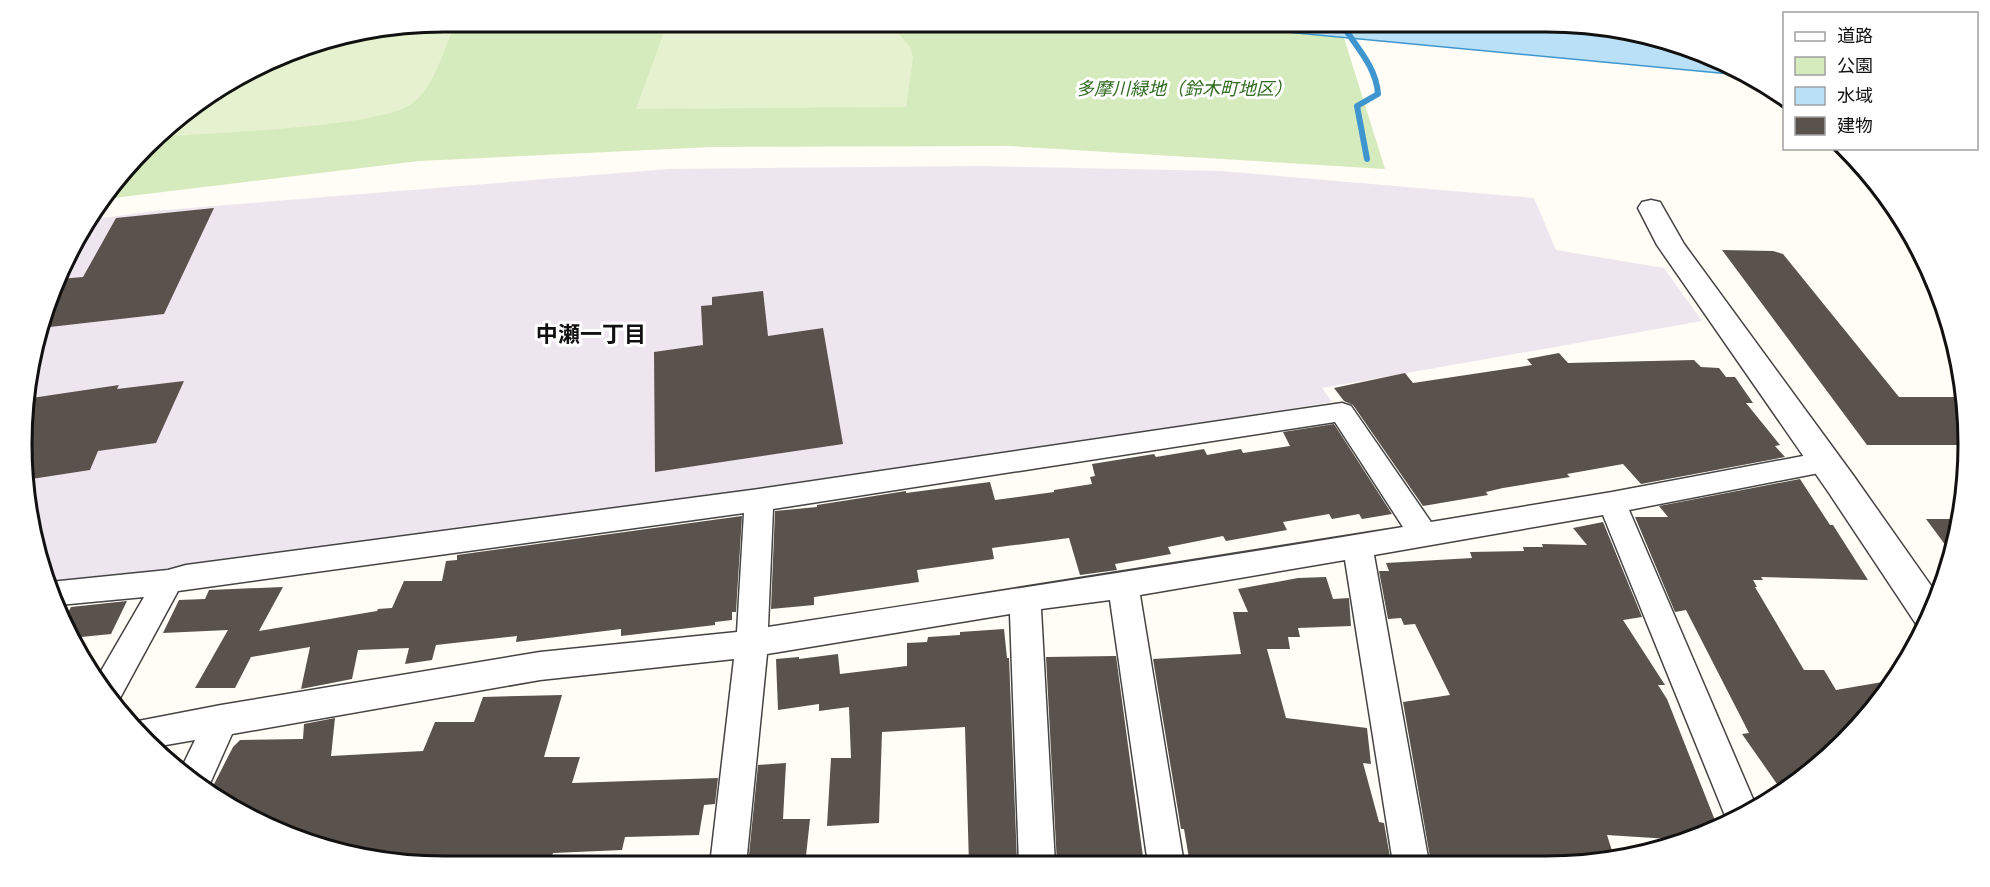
<svg xmlns="http://www.w3.org/2000/svg" width="1990" height="887" viewBox="0 0 1990 887" font-family="Spectral,'Noto Sans JP',serif">
  <rect width="100%" height="100%" fill="#fffdf5"/>
  <!-- industrial -->
  <path fill="#eee6ef" d="M 978,166 L 1222,171 L 1534,198 L 1556,250 L 1664,268 L 1702,321 L 1322,388 L 1332,402 L 755,494 L 164,574 L 51,585 L 29,526 L 21,443 L 29,361 L 78,232 L 88,220 L 153,211 L 668,169 Z"/>
  <!-- green -->
  <path fill="#d5ebbd" d="M 531,21 L 1184,21 L 1344,38 L 1385,169 L 1009,146 L 711,147 L 419,161 L 105,199 L 165,126 L 233,77 L 307,44 L 392,30 Z"/>
  <!-- pitch -->
  <path fill="#e6f2cf" d="M 668,21 L 888,21 L 911,48 L 913,58 L 906,107 L 636,109 Z
    M 452,32 C 441,57 434,86 413,103 C 382,128 204,133 156,137 L 165,126 L 233,77 L 307,44 L 333,39 Z"/>
  <!-- water -->
  <path fill="#b9e0f7" stroke="#3f96cf" stroke-width="1.5" d="M 444,21 L 531,21 L 392,30 Z
    M 1170,21 L 1547,21 L 1629,29 L 1708,53 L 1751,76 Z"/>
  <g fill="none" stroke-linecap="round" stroke-linejoin="round">
    <!-- stream -->
    <path stroke="#3f96cf" stroke-width="6" d="M 1340,21 C 1354,45 1376,65 1378,94 L 1357,106 L 1367,159"/>
  </g>
  <!-- building -->
  <path fill="#5a524d" d="M 214,208 L 164,314 L 41,328 L 60,279 L 83,277 L 116,218 Z
    M 1722,250 L 1773,251 L 1783,254 L 1899,397 L 1964,397 L 1969,445 L 1867,445 Z
    M 763,291 L 768,336 L 823,328 L 843,444 L 655,472 L 654,352 L 703,345 L 701,306 L 712,305 L 712,297 Z
    M 1559,353 L 1568,363 L 1694,360 L 1701,367 L 1719,368 L 1726,377 L 1735,377 L 1753,403 L 1746,403 L 1780,445 L 1775,446 L 1785,457 L 1641,484 L 1623,464 L 1567,474 L 1570,477 L 1503,488 L 1486,492 L 1488,495 L 1423,506 L 1353,405 L 1344,401 L 1334,388 L 1405,373 L 1413,383 L 1532,365 L 1527,359 Z
    M 184,381 L 156,443 L 98,451 L 90,470 L 25,480 L 21,443 L 25,399 L 119,385 L 117,389 Z
    M 1334,424 L 1392,514 L 1362,519 L 1359,514 L 1332,519 L 1329,514 L 1283,522 L 1287,530 L 1226,541 L 1223,536 L 1168,547 L 1171,554 L 1115,564 L 1117,570 L 1080,575 L 1069,538 L 992,548 L 994,559 L 917,570 L 919,582 L 814,597 L 814,605 L 771,609 L 775,511 L 817,507 L 817,505 L 906,491 L 906,493 L 990,482 L 995,500 L 1054,492 L 1054,490 L 1092,484 L 1090,477 L 1095,476 L 1092,464 L 1154,454 L 1156,457 L 1204,449 L 1207,455 L 1241,449 L 1243,453 L 1290,446 L 1283,432 Z
    M 1800,479 L 1830,525 L 1833,525 L 1868,580 L 1761,577 L 1763,580 L 1753,580 L 1757,587 L 1755,587 L 1804,670 L 1824,670 L 1836,690 L 1894,680 L 1882,700 L 1804,778 L 1782,791 L 1742,734 L 1749,733 L 1686,610 L 1675,612 L 1635,517 L 1668,517 L 1659,506 Z
    M 742,516 L 736,612 L 732,612 L 732,620 L 715,622 L 715,625 L 621,636 L 621,629 L 516,642 L 517,636 L 436,645 L 432,660 L 405,664 L 409,648 L 358,650 L 352,679 L 301,689 L 310,647 L 251,657 L 235,688 L 195,688 L 228,630 L 163,633 L 179,600 L 205,599 L 209,590 L 283,587 L 259,631 L 377,611 L 378,609 L 392,608 L 404,581 L 442,581 L 446,561 L 457,560 L 457,555 Z
    M 1926,519 L 1962,519 L 1952,554 Z
    M 1603,522 L 1642,617 L 1623,620 L 1665,685 L 1658,685 L 1667,699 L 1718,828 L 1708,834 L 1685,840 L 1607,835 L 1614,857 L 1595,856 L 1597,862 L 1431,863 L 1403,702 L 1450,695 L 1415,624 L 1404,625 L 1401,618 L 1388,619 L 1379,571 L 1389,571 L 1386,563 L 1472,558 L 1470,552 L 1524,551 L 1523,547 L 1543,547 L 1542,544 L 1587,545 L 1573,528 Z
    M 1326,577 L 1333,599 L 1349,598 L 1351,626 L 1298,628 L 1300,637 L 1288,637 L 1290,649 L 1267,649 L 1286,718 L 1367,728 L 1371,764 L 1363,763 L 1379,822 L 1384,823 L 1391,863 L 1190,864 L 1184,829 L 1181,829 L 1153,659 L 1241,654 L 1233,612 L 1248,612 L 1238,589 L 1298,578 Z
    M 127,601 L 111,634 L 71,638 L 64,620 L 71,607 Z
    M 1004,629 L 1007,658 L 1009,658 L 1017,862 L 969,864 L 965,727 L 882,732 L 879,823 L 827,826 L 831,758 L 851,758 L 849,707 L 819,711 L 819,704 L 778,710 L 776,659 L 799,657 L 799,659 L 838,654 L 840,674 L 907,666 L 907,643 L 927,642 L 928,637 L 960,635 L 960,632 Z
    M 1116,656 L 1144,864 L 1057,864 L 1046,657 Z
    M 562,695 L 544,757 L 580,757 L 572,783 L 718,778 L 715,804 L 704,805 L 699,835 L 625,837 L 622,850 L 553,853 L 549,866 L 443,866 L 361,858 L 282,834 L 211,790 L 233,747 L 240,740 L 303,739 L 304,724 L 335,718 L 331,756 L 423,751 L 435,722 L 474,722 L 483,697 Z
    M 786,763 L 783,819 L 810,819 L 805,865 L 748,865 L 758,765 Z"/>
  <g fill="none" stroke-linecap="round" stroke-linejoin="round">
    <defs>
      <path id="minor" d="M 1342,403 L 1351,406 L 1431,522 L 1612,492 L 1824,452 L 1834,455 L 1838,462 L 1834,469 L 1824,472 L 1629,510 L 1756,806 L 1728,823 L 1603,515 L 1374,555 L 1429,863 L 1393,863 L 1345,560 L 1140,595 L 1184,864 L 1148,864 L 1110,600 L 1041,609 L 1055,864 L 1019,864 L 1010,614 L 767,654 L 746,865 L 710,865 L 734,659 L 540,680 L 232,734 L 208,788 L 180,771 L 195,740 L 154,747 L 133,722 L 221,705 L 540,652 L 737,632 L 744,513 L 178,591 L 119,700 L 116,701 L 97,678 L 144,597 L 59,605 L 50,582 L 168,570 L 186,565 L 759,489 ZM 1335,422 L 1403,527 C 1193,562 980,594 768,627 L 773,509 Z"/>
      <path id="tertiary" d="M 1651,200 L 1660,202 L 1684,244 L 1853,475 L 1939,597 L 1923,629 L 1918,627 L 1829,493 L 1657,245 L 1638,208 L 1642,202 Z"/>
    </defs>
    <!-- minor casing -->
    <use href="#minor" stroke="#444" stroke-width="3"/>
    <!-- tertiary casing -->
    <use href="#tertiary" stroke="#444" stroke-width="3"/>
    <!-- minor -->
    <use href="#minor" fill="#fff" fill-rule="evenodd"/>
    <!-- tertiary -->
    <use href="#tertiary" fill="#fff" fill-rule="evenodd"/>
  </g>
  <g text-anchor="middle" stroke-width="6" stroke-linejoin="round" paint-order="stroke">
    <!-- far-park labels -->
    <g font-size="18" font-style="italic" fill="#2f6b1f" stroke="#fff">
      <text x="1184" y="95">多摩川緑地（鈴木町地区）</text>
    </g>
    <!-- neighbourhood labels -->
    <g font-size="22" font-weight="bold" fill="#111" stroke="#fff">
      <text x="591" y="342">中瀬一丁目</text>
    </g>
  </g>
  <!-- crop -->
  <path d="M0 0H1990V887H0ZM444 32H1546A412 412 0 0 1 1958 444V444A412 412 0 0 1 1546 856H444A412 412 0 0 1 32 444V444A412 412 0 0 1 444 32Z" fill="#fff" fill-rule="evenodd"/>
  <path fill="none" stroke="#111" stroke-width="3" d="M444 32H1546A412 412 0 0 1 1958 444V444A412 412 0 0 1 1546 856H444A412 412 0 0 1 32 444V444A412 412 0 0 1 444 32Z"/>
  <!-- legend -->
  <rect x="1783" y="12" width="195" height="138" fill="#ffffff" stroke="#a0a0a0" stroke-width="1.5"/>
  <rect x="1795" y="32" width="30" height="9" fill="#ffffff" stroke="#a0a0a0" stroke-width="1.5"/>
  <text x="1837" y="42" font-size="18" fill="#111111">道路</text>
  <rect x="1795" y="57" width="30" height="18" fill="#d5ebbd" stroke="#a0a0a0" stroke-width="1.5"/>
  <text x="1837" y="72" font-size="18" fill="#111111">公園</text>
  <rect x="1795" y="87" width="30" height="18" fill="#b9e0f7" stroke="#a0a0a0" stroke-width="1.5"/>
  <text x="1837" y="102" font-size="18" fill="#111111">水域</text>
  <rect x="1795" y="117" width="30" height="18" fill="#5a524d" stroke="#a0a0a0" stroke-width="1.5"/>
  <text x="1837" y="132" font-size="18" fill="#111111">建物</text>
</svg>
